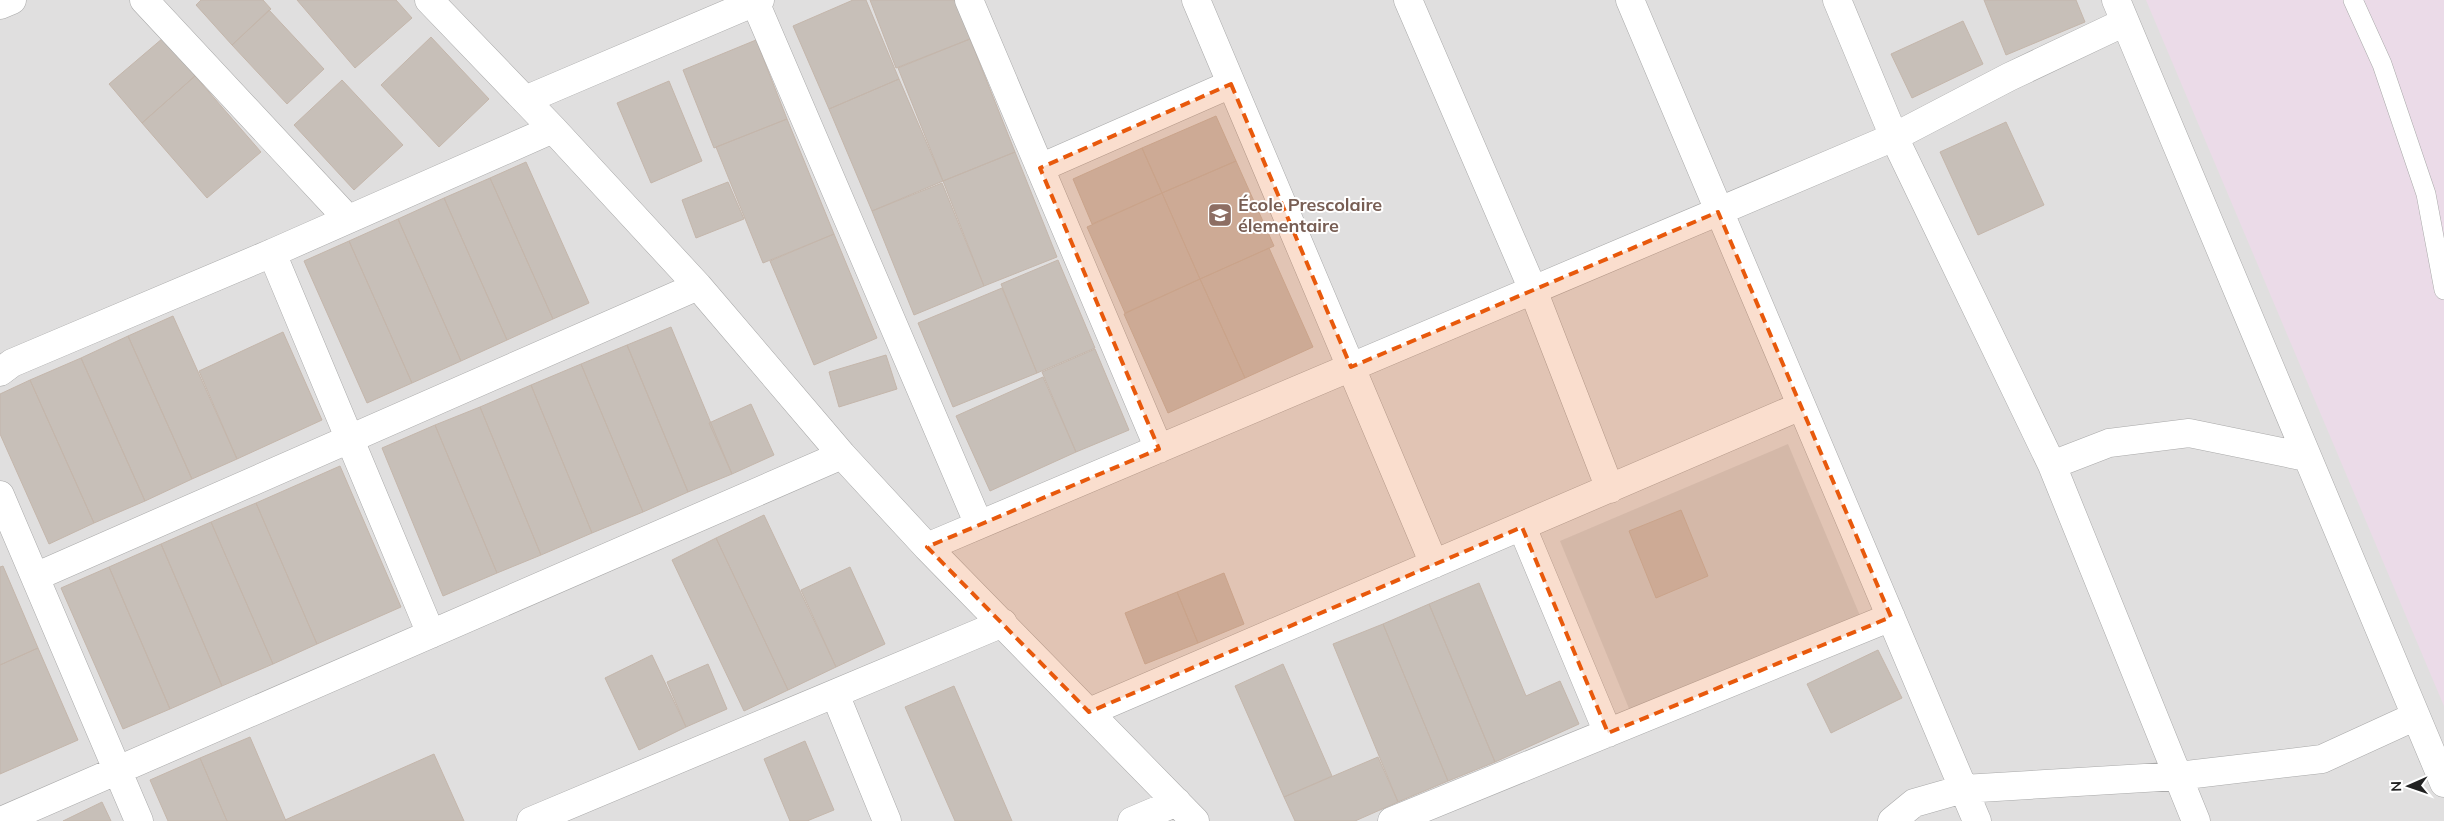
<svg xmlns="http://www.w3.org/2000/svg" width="2444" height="821" viewBox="0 0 2444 821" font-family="Mulish,sans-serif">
  <rect width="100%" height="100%" fill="#f2efe9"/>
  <!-- residential -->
  <path fill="#e0dfdf" d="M 0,0 L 2444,0 L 2444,821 L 0,821 Z"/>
  <!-- industrial -->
  <path fill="#ebdbe8" d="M 2146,0 L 2444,0 L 2444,706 Z"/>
  <!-- religious -->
  <path fill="#d0d0d0" d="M 1788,444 L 1861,618 L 1630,711 L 1560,541 Z"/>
  <!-- building -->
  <path fill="#c7bfb8" stroke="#c4b6ab" d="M 201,0 L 263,0 L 271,9 L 232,45 L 196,5 Z
    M 297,0 L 396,0 L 412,18 L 355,68 Z
    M 853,0 L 866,0 L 899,79 L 829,109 L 793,26 Z
    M 870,0 L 956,0 L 970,39 L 896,68 Z
    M 1984,0 L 2076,0 L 2085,22 L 2006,55 Z
    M 269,10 L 324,69 L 287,104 L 232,45 Z
    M 1963,21 L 1983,64 L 1912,98 L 1891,54 Z
    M 431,37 L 489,99 L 439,147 L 381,85 Z
    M 163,38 L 195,76 L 142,123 L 109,84 Z
    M 970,39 L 1015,152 L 943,181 L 898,68 Z
    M 756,40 L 787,119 L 714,148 L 683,70 Z
    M 195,76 L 261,152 L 207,198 L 142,123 Z
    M 899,79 L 943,181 L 872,211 L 829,109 Z
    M 342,80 L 403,145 L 354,190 L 294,125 Z
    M 669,81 L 702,161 L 651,183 L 617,103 Z
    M 1216,116 L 1236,161 L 1162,193 L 1142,148 Z
    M 787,119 L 834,234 L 763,263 L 716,147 Z
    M 2006,122 L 2044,205 L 1978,235 L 1940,152 Z
    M 1142,148 L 1162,193 L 1092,224 L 1073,179 Z
    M 1015,152 L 1057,257 L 984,286 L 943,181 Z
    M 1236,161 L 1274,246 L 1200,279 L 1162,193 Z
    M 526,162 L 589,303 L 553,319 L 490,178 Z
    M 490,178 L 553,319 L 507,340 L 444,198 Z
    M 728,182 L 744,219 L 696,238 L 682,200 Z
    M 942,183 L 984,286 L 914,315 L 872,211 Z
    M 1162,193 L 1200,279 L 1125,313 L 1087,227 Z
    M 444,198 L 507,340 L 461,361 L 398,219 Z
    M 398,219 L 461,361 L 412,383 L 349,241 Z
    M 834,234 L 877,338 L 814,365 L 770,261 Z
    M 349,241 L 412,383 L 367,403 L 304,261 Z
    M 1269,248 L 1313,347 L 1245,378 L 1200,279 Z
    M 1058,260 L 1095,348 L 1037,373 L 1001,284 Z
    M 1200,279 L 1245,378 L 1168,413 L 1124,314 Z
    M 1002,288 L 1037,373 L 953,407 L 918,323 Z
    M 173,316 L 237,459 L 192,479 L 128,336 Z
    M 671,327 L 732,474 L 688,492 L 627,345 Z
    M 283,332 L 322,420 L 237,459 L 199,371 Z
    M 128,336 L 192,479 L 145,501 L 81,358 Z
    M 627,345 L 688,492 L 643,512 L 581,364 Z
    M 1095,349 L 1129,430 L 1076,452 L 1042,372 Z
    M 886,355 L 897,389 L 839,407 L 829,372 Z
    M 81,358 L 145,501 L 94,523 L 30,380 Z
    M 581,364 L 643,512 L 592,533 L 531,385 Z
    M 1043,377 L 1076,452 L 990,491 L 956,416 Z
    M 30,380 L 94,523 L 49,544 L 0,434 L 0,394 Z
    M 531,385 L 592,533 L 541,555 L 480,407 Z
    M 751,404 L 774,455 L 732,474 L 709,423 Z
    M 480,407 L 541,555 L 497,573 L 435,425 Z
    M 435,425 L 497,573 L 443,596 L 382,448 Z
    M 340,466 L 401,607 L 317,644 L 256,503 Z
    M 256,503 L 317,644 L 273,664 L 211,522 Z
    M 1681,510 L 1708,576 L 1656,598 L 1629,531 Z
    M 764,515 L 836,667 L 788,690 L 716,538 Z
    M 211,522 L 273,664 L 222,686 L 161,544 Z
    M 716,538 L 788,690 L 744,711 L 672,560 Z
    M 161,544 L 222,686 L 170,709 L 109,567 Z
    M 3,566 L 38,648 L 0,665 L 0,567 Z
    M 109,567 L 170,709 L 123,729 L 61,588 Z
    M 850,567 L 885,644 L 836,667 L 801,590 Z
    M 1224,573 L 1244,624 L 1198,643 L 1177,592 Z
    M 1479,583 L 1526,696 L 1560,681 L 1579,724 L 1495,762 L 1429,604 Z
    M 1177,592 L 1198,643 L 1145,664 L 1125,613 Z
    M 1429,604 L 1495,762 L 1448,781 L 1383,624 Z
    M 1383,624 L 1448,781 L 1398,802 L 1333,644 Z
    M 38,648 L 78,740 L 0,774 L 0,665 Z
    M 1878,650 L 1902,698 L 1831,733 L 1807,684 Z
    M 652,655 L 686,727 L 639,750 L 605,678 Z
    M 708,664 L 727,709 L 686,727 L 667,682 Z
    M 1283,664 L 1332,776 L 1284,797 L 1235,686 Z
    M 954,686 L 1012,821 L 955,821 L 905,707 Z
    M 250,737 L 286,821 L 227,821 L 200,758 Z
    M 805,741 L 834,810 L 807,821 L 790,821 L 764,759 Z
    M 434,754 L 464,821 L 286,821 L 285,820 Z
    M 1378,757 L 1398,802 L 1355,821 L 1295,821 L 1284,797 Z
    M 200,758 L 227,821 L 168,821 L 150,780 Z
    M 102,802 L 111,821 L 63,821 Z"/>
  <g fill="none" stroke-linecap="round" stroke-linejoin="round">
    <defs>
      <path id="service" d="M 2353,0 L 2382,64 L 2426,194 L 2444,290"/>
      <path id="minor" d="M 144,0 L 348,219
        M 429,0 L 553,129 L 698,286 L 842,455 L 927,547 L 1195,821
        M 969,0 L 1159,449
        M 1196,0 L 1434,564
        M 1408,0 L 1533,290 L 1610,489
        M 1630,0 L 1977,821
        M 1837,0 L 1894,137 L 2052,465 L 2196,821
        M 2116,0 L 2444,783
        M 755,2 L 979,525
        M 0,5 L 12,0
        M 525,100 L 760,0
        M 1040,168 L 1231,84
        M 272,253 L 431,634
        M 0,372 L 12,363 L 272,253 L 553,129
        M 2052,465 L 2109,443 L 2189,433 L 2306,457
        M 0,495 L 139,821
        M 1522,527 L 1608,733
        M 927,547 L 1894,137 L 2009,77 L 2125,22
        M 35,577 L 698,286
        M 835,694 L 887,821
        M 1089,712 L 1801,406
        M 1,821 L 842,455
        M 531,821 L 1003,623
        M 1132,821 L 1177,802
        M 1392,821 L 1891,617
        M 1892,821 L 1914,803 L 1963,789 L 2178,776 L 2322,759 L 2416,716"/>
    </defs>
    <!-- service casing -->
    <use href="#service" stroke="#a9a9a9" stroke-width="20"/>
    <!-- minor casing -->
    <use href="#minor" stroke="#a9a9a9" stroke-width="29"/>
    <!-- service -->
    <use href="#service" stroke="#fff" stroke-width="19"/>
    <!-- minor -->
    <use href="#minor" stroke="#fff" stroke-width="28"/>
  </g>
  <!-- marked area -->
  <path fill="#e8590c" fill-opacity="0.2" stroke="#e8590c" stroke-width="4" stroke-dasharray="10 6" stroke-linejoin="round" d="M 1231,84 L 1351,367 L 1718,212 L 1891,617 L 1608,733 L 1522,527 L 1089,712 L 927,547 L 1159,449 L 1040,168 Z"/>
  <!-- icons -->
  <defs>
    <symbol id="school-square" viewBox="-11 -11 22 22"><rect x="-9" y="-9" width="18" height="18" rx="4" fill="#8d6e63" stroke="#fff"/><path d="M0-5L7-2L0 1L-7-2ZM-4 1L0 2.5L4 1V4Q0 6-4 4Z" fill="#fff"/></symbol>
  </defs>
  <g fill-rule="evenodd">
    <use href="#school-square" x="1206" y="201" width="28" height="28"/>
  </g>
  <g text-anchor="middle" stroke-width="4" stroke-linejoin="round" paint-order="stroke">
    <!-- education labels -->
    <g font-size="18" font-weight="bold" fill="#785e54" stroke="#fff" text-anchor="start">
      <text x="1238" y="211">École Prescolaire<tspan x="1238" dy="21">élementaire</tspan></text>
    </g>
  </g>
  <!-- north arrow -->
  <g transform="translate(2409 786) rotate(268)" stroke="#ffffff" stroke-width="4" paint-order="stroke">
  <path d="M0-4L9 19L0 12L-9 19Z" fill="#222222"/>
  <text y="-8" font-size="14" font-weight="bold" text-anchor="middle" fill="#222222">N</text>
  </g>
</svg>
